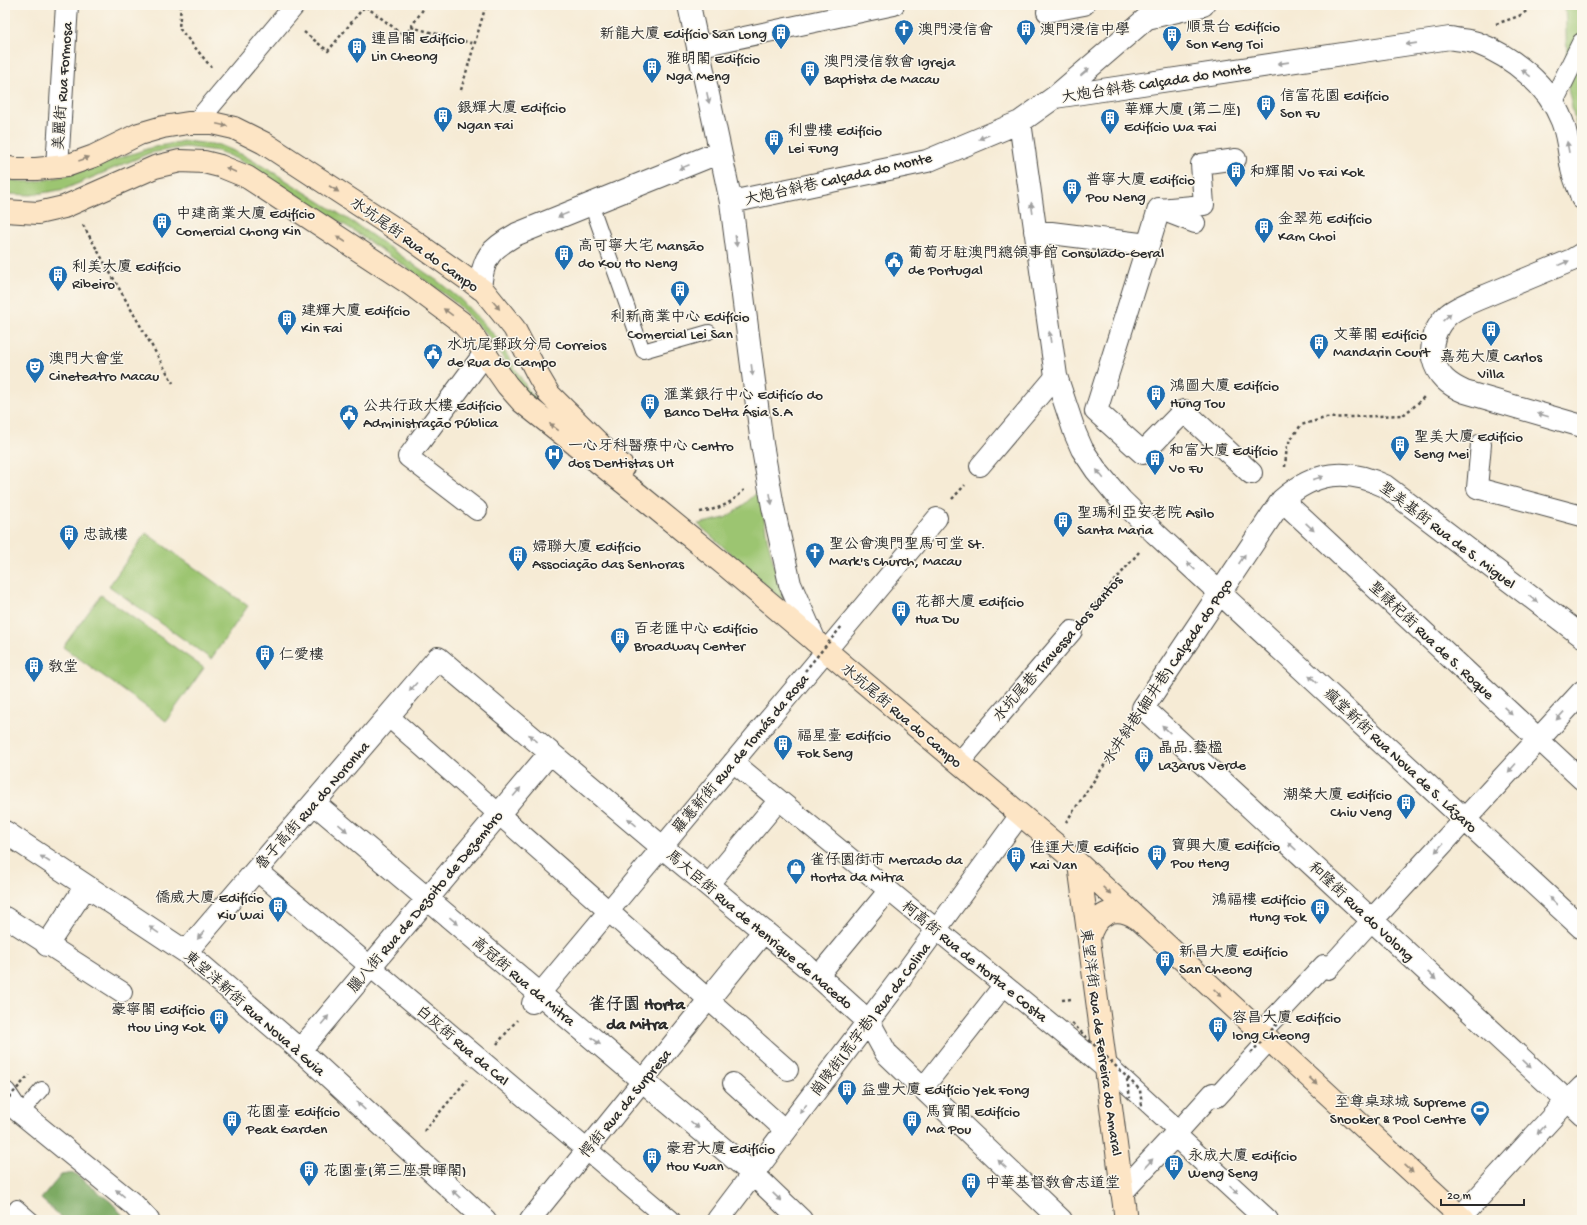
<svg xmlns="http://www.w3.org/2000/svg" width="1587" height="1225" viewBox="0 0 1587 1225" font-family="'Gochi Hand','LXGW WenKai TC',sans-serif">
  <rect width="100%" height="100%" fill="#fbf7ec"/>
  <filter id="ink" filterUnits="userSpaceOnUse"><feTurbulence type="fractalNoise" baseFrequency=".025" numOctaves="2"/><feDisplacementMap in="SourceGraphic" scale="8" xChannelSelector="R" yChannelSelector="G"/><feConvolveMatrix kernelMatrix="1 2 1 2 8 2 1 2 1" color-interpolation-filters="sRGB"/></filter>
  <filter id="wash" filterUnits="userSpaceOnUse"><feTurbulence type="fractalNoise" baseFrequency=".012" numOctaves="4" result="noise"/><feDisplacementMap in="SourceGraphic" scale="16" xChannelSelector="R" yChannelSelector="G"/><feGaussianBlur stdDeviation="0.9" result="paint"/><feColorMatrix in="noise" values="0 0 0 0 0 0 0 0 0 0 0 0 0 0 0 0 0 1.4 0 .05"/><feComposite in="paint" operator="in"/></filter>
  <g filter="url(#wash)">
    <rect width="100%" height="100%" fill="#f6ebd5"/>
    <!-- green -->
    <path fill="#9cc571" stroke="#64784e" d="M 1565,5 L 1582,5 L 1582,153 L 1568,89 Z
      M 184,141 L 220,145 L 243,155 L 276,174 L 354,223 L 439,282 L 461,300 L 496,337 L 530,393 L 645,489 L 527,397 L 492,340 L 456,303 L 436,288 L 351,229 L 239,160 L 218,151 L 185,147 L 150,153 L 65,189 L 31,195 L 5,194 L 5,180 L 32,182 L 60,177 L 150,148 Z
      M 760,490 L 767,538 L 784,602 L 698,524 L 725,518 L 740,508 Z
      M 146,533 L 248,606 L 211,659 L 109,586 Z
      M 101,595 L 204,668 L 166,721 L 63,647 Z"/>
    <!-- forest -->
    <path fill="#7daa63" stroke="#546a47" d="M 74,1173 L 111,1202 L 127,1220 L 65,1220 L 41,1199 L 61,1175 Z"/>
  </g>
  <g filter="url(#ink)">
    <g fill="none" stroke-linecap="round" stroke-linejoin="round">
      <defs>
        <path id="service" d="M 591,204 L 643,351 L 709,332
          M 21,1113 L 42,1089
          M 7,1220 L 17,1207 L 32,1220"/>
        <path id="pedestrian" d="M 1047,12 L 1084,5
          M 697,47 L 894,5
          M 1553,102 L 1582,43
          M 196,123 L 295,5
          M 1159,209 L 1204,205 L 1201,164 L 1236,159
          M 1164,211 L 1195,223
          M 419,442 L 408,457 L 477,510
          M 1481,444 L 1477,488 L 1582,516
          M 980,466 L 1056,376
          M 388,716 L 788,1070
          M 1538,739 L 1582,780
          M 733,762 L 1106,1069
          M 959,763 L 1072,631
          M 256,870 L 670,1220
          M 708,885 L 779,800
          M 5,917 L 122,992
          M 818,976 L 889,890
          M 901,978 L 1020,815
          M 532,1003 L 937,518
          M 1261,1032 L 1324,965 L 1328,969 L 1372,920
          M 1105,1063 L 1179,1131
          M 733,1083 L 786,1131
          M 1582,1086 L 1567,1101 L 1582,1115
          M 923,1088 L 1004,985
          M 1175,1135 L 1213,1093 L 1217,1097 L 1269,1040
          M 530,1220 L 708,1000"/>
        <path id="minor" d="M 689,5 L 731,202 L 762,444 L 773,507 L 790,584 L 815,641
          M 1055,97 L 1450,38 C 1458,40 1469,40 1477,43 C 1513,57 1548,85 1562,121 C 1568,136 1569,153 1572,169 C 1574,178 1579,188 1582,198
          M 1020,122 L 1056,376 L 1075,433 L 1082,449 L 1096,470 L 1121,500 L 1155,533 L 1582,928
          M 57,167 L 67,5
          M 731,202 L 927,161 L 1020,122 L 1055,97 L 1147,18 L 1203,5
          M 1035,231 L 1148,245 L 1096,411 L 1143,453 L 1184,411 L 1251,473
          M 1148,245 L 1159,209
          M 1582,254 L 1572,260 C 1545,271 1517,283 1490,294 C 1478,299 1459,306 1449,314 C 1436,325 1430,342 1433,358 C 1437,376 1449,385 1465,392 L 1582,426
          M 480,288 C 483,257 490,249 517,234 L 720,152
          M 419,442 L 486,352
          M 1282,500 L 1538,739
          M 314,803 L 753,1174 L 801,1220
          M 5,832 L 186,952 L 300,1050 L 485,1220
          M 1372,920 L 1582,692
          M 47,945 L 86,886
          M 186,952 L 438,658 L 662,847 L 818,976 L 869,1022 L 886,1053 L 1061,1220
          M 708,1000 L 764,931
          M 300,1050 L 550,753
          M 5,1093 L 15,1108 L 134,1205 L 148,1220
          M 1122,1192 L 1175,1135 L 1267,1220
          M 718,1220 L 901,978
          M 1458,1220 L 1567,1101 L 1143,708 L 1282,500 C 1314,472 1346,467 1385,486 L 1582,636"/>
        <path id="secondary" d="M 5,167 L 14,169 L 36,169 L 66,166 L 94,156 L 139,134 L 163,127 L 188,123 L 212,123 L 234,128 L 264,143 L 411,239 L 484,291 L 514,328 L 539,377 L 549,394 L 623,467
          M 5,211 L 38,213 L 64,207 L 155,167 L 180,161 L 204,162 L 220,166 L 247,177 L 410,284 L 461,322 L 471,333 L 507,385 L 522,402 L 643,498 L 726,566 L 1079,864 L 1464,1220
          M 1079,864 L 1126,1220
          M 1089,939 C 1094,915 1114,903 1137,918"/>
      </defs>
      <!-- service casing -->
      <use href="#service" stroke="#494844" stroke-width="16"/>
      <!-- pedestrian casing -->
      <use href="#pedestrian" stroke="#494844" stroke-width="22"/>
      <!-- minor casing -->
      <use href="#minor" stroke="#494844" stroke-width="24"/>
      <!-- secondary casing -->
      <use href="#secondary" stroke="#494844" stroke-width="24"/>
      <!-- path -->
      <path stroke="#494844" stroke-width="2.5" stroke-dasharray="3 3" stroke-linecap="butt" d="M 181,5 L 179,28 L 211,67
        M 1496,24 L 1519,16 L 1536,5
        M 411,27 L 426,5
        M 304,32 L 328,51 L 365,6 L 405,36 L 411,27 L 475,44
        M 461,90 L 486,5
        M 83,225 L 173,383
        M 1285,467 L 1287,445 L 1301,425 L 1325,418 L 1403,415 L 1416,405 L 1425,396
        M 952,499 L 965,485
        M 700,512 C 719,509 731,504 744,490
        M 1087,614 L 1139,552
        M 1066,822 L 1128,730
        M 1062,1000 L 1072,999
        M 497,1044 L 517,1020
        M 424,1131 L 467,1080"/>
      <!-- service -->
      <use href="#service" stroke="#fff" stroke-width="14"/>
      <!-- pedestrian -->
      <use href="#pedestrian" stroke="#fff" stroke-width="20"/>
      <!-- minor -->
      <use href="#minor" stroke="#fff" stroke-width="22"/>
      <!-- secondary -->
      <use href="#secondary" stroke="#fde5c5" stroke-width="22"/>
      <!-- path-bridge -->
      <path stroke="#494844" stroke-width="2.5" stroke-dasharray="3 3" stroke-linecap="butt" d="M 805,671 L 842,626
        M 1072,1023 L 1140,1090 L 1142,1106
        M 1251,1053 L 1285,1015
        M 1127,1079 L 1130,1098
        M 5,1102 L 29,1075"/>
    </g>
    <!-- one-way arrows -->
    <defs><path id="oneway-solid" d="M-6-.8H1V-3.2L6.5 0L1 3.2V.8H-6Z"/></defs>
    <g fill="#a0a0a0">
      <use href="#oneway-solid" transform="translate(1411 44) rotate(172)"/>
      <use href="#oneway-solid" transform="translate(1283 63) rotate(172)"/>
      <use href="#oneway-solid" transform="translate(1085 72) rotate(-41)"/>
      <use href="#oneway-solid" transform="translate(1526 73) rotate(-142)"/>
      <use href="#oneway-solid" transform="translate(708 98) rotate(78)"/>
      <use href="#oneway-solid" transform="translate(984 137) rotate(157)"/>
      <use href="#oneway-solid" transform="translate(1568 147) rotate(-100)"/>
      <use href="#oneway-solid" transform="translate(684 167) rotate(158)"/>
      <use href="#oneway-solid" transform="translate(1032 208) rotate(-98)"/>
      <use href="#oneway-solid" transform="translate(563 215) rotate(158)"/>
      <use href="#oneway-solid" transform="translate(736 241) rotate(83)"/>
      <use href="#oneway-solid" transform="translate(1564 263) rotate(-23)"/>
      <use href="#oneway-solid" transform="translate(1447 317) rotate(-43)"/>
      <use href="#oneway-solid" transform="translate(1050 337) rotate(-98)"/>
      <use href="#oneway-solid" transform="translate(752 370) rotate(83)"/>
      <use href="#oneway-solid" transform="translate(1543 415) rotate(-163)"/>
      <use href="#oneway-solid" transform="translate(1100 474) rotate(-129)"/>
      <use href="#oneway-solid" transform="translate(1318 478) rotate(-17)"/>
      <use href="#oneway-solid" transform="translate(771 499) rotate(80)"/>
      <use href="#oneway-solid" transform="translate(1310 527) rotate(43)"/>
      <use href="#oneway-solid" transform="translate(1242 559) rotate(-56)"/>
      <use href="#oneway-solid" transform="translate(1191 566) rotate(-137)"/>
      <use href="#oneway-solid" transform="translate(1533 599) rotate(37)"/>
      <use href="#oneway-solid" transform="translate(1313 679) rotate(-137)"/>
      <use href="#oneway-solid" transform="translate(413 687) rotate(131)"/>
      <use href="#oneway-solid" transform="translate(1508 711) rotate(43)"/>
      <use href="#oneway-solid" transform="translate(1560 716) rotate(133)"/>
      <use href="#oneway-solid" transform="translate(1166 729) rotate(-137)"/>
      <use href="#oneway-solid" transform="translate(533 738) rotate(-140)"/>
      <use href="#oneway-solid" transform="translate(1512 768) rotate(132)"/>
      <use href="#oneway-solid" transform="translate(517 792) rotate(-50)"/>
      <use href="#oneway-solid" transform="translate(632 822) rotate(-140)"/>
      <use href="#oneway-solid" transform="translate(343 828) rotate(40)"/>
      <use href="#oneway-solid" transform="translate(1292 846) rotate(-137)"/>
      <use href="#oneway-solid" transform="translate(1439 848) rotate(132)"/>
      <use href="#oneway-solid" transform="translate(45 859) rotate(-147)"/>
      <use href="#oneway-solid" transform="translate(1553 901) rotate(-137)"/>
      <use href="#oneway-solid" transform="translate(454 921) rotate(40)"/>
      <use href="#oneway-solid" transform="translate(154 930) rotate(-146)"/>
      <use href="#oneway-solid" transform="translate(201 935) rotate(130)"/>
      <use href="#oneway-solid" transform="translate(1432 976) rotate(43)"/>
      <use href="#oneway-solid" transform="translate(325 1020) rotate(-50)"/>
      <use href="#oneway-solid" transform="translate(596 1041) rotate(40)"/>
      <use href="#oneway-solid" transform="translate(1527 1064) rotate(43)"/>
      <use href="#oneway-solid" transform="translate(361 1106) rotate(-137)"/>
      <use href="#oneway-solid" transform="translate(803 1109) rotate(128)"/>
      <use href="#oneway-solid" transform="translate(695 1125) rotate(40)"/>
      <use href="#oneway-solid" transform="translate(1541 1130) rotate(133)"/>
      <use href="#oneway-solid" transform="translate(1149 1163) rotate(-47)"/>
      <use href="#oneway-solid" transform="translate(1002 1164) rotate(-136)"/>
      <use href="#oneway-solid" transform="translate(1234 1190) rotate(43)"/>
      <use href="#oneway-solid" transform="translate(120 1193) rotate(-141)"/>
      <use href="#oneway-solid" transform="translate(456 1194) rotate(-137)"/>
      <use href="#oneway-solid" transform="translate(777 1197) rotate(44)"/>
    </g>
    <g fill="#948878">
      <use href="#oneway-solid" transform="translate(222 125) rotate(12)"/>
      <use href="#oneway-solid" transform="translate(84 159) rotate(-20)"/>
      <use href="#oneway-solid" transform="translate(231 170) rotate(-156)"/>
      <use href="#oneway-solid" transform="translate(334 189) rotate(33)"/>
      <use href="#oneway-solid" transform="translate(341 239) rotate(-147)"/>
      <use href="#oneway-solid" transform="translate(496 305) rotate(50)"/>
      <use href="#oneway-solid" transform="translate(448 312) rotate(-144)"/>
      <use href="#oneway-solid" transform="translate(554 427) rotate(-142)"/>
      <use href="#oneway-solid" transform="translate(1107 891) rotate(43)"/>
      <use href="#oneway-solid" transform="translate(1218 993) rotate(43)"/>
      <use href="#oneway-solid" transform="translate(1313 1081) rotate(43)"/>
      <use href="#oneway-solid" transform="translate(1409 1169) rotate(43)"/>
    </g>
  </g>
  <!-- icons -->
  <defs>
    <symbol id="church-pin" viewBox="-11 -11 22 30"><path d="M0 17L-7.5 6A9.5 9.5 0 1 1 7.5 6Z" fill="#1f6fb2" stroke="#fbf7ec"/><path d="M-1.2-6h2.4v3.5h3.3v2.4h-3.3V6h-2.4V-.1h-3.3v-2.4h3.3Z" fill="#fff"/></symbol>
    <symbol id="building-pin" viewBox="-11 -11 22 30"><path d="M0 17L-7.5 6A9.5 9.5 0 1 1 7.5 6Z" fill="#1f6fb2" stroke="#fbf7ec"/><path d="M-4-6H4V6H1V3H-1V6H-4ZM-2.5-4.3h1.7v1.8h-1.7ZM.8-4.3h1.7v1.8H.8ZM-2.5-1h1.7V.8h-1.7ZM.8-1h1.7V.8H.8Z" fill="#fff"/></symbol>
    <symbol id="civic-pin" viewBox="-11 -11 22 30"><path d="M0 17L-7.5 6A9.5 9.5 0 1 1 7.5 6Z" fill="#1f6fb2" stroke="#fbf7ec"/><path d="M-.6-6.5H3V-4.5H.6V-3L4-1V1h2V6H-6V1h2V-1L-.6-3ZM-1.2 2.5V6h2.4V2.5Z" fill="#fff"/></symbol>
    <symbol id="theatre-pin" viewBox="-11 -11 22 30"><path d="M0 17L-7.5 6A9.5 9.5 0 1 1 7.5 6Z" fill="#1f6fb2" stroke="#fbf7ec"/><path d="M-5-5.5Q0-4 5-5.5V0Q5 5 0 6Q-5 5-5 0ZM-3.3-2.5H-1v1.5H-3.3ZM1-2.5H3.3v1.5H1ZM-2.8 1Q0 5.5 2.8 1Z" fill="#fff"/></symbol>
    <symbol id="hospital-pin" viewBox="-11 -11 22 30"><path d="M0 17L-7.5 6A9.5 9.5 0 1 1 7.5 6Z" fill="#1f6fb2" stroke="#fbf7ec"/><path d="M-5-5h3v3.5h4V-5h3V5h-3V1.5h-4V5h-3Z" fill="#fff"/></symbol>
    <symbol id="shop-pin" viewBox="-11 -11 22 30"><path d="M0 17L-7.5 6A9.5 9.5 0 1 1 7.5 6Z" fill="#1f6fb2" stroke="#fbf7ec"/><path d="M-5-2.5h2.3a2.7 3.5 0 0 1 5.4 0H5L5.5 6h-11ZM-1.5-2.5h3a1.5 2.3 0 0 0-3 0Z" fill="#fff"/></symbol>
    <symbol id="stadium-pin" viewBox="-11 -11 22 30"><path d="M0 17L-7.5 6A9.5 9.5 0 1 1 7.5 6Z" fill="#1f6fb2" stroke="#fbf7ec"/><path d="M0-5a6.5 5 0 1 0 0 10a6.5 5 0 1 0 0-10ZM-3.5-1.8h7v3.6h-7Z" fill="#fff"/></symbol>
  </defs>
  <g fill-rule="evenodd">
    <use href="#church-pin" x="893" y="18" width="22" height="30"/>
    <use href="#building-pin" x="1015" y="18" width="22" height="30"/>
    <use href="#building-pin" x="770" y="22" width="22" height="30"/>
    <use href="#building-pin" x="1161" y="24" width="22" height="30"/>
    <use href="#building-pin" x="346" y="36" width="22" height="30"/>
    <use href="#building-pin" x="641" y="56" width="22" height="30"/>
    <use href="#building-pin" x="799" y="59" width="22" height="30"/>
    <use href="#building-pin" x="1255" y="93" width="22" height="30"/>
    <use href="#building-pin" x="432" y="105" width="22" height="30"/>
    <use href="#building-pin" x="1099" y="107" width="22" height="30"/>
    <use href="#building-pin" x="763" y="128" width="22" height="30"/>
    <use href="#building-pin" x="1225" y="160" width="22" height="30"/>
    <use href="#building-pin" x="1061" y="177" width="22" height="30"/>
    <use href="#building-pin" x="151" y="211" width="22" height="30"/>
    <use href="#building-pin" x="1253" y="216" width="22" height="30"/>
    <use href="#building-pin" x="553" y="243" width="22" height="30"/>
    <use href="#civic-pin" x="883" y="250" width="22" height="30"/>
    <use href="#building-pin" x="47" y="264" width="22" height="30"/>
    <use href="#building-pin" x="669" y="279" width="22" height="30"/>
    <use href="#building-pin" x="276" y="308" width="22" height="30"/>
    <use href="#building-pin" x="1480" y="319" width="22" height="30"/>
    <use href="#building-pin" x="1308" y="332" width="22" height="30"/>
    <use href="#civic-pin" x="422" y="342" width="22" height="30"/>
    <use href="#theatre-pin" x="24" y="356" width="22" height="30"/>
    <use href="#building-pin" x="1145" y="383" width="22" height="30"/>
    <use href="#building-pin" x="639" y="392" width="22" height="30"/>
    <use href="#civic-pin" x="338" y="403" width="22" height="30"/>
    <use href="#building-pin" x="1389" y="434" width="22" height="30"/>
    <use href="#hospital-pin" x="543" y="443" width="22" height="30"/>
    <use href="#building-pin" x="1144" y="448" width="22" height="30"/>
    <use href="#building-pin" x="1052" y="510" width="22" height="30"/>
    <use href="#building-pin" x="58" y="523" width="22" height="30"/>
    <use href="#church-pin" x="804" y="541" width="22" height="30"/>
    <use href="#building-pin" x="507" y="544" width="22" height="30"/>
    <use href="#building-pin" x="890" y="599" width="22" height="30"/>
    <use href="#building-pin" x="609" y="626" width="22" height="30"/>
    <use href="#building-pin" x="254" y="643" width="22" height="30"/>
    <use href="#building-pin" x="23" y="655" width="22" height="30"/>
    <use href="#building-pin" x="772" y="733" width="22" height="30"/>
    <use href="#building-pin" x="1133" y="745" width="22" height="30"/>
    <use href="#building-pin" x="1395" y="792" width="22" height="30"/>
    <use href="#building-pin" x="1146" y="843" width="22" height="30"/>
    <use href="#building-pin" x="1005" y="845" width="22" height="30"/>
    <use href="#shop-pin" x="785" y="857" width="22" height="30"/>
    <use href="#building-pin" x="267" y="895" width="22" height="30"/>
    <use href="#building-pin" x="1309" y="897" width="22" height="30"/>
    <use href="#building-pin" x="1154" y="949" width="22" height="30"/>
    <use href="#building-pin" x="208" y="1007" width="22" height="30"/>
    <use href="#building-pin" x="1207" y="1015" width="22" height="30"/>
    <use href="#building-pin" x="836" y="1078" width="22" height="30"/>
    <use href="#stadium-pin" x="1469" y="1099" width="22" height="30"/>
    <use href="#building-pin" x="221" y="1109" width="22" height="30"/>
    <use href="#building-pin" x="901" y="1109" width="22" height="30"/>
    <use href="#building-pin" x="641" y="1146" width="22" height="30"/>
    <use href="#building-pin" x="1163" y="1153" width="22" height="30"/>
    <use href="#building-pin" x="298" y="1159" width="22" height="30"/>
    <use href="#building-pin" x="960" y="1171" width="22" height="30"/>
  </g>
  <g text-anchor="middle" stroke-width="3" stroke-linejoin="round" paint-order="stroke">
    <!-- poi labels -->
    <g font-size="15" fill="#2b2b2b" stroke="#fbf7ec" text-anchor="start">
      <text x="1186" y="31">順景台 Edifício<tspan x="1186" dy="17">Son Keng Toi</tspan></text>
      <text x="918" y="34">澳門浸信會</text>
      <text x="1040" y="34">澳門浸信中學</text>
      <text x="767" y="38" text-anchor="end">新龍大廈 Edifício San Long</text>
      <text x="371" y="43">連昌閣 Edifício<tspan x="371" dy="17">Lin Cheong</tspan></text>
      <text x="666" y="63">雅明閣 Edifício<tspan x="666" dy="17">Nga Meng</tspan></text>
      <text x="824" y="66">澳門浸信教會 Igreja<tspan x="824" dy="17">Baptista de Macau</tspan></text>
      <text x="1280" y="100">信富花園 Edifício<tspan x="1280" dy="17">Son Fu</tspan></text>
      <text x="457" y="112">銀輝大廈 Edifício<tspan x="457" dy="17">Ngan Fai</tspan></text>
      <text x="1124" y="114">華輝大廈 (第二座)<tspan x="1124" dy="17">Edifício Wa Fai</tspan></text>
      <text x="788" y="135">利豐樓 Edifício<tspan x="788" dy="17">Lei Fung</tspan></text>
      <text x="1250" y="176">和輝閣 Vo Fai Kok</text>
      <text x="1086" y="184">普寧大廈 Edifício<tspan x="1086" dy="17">Pou Neng</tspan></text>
      <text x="176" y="218">中建商業大廈 Edifício<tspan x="176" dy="17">Comercial Chong Kin</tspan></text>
      <text x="1278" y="223">金翠苑 Edifício<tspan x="1278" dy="17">Kam Choi</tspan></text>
      <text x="578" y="250">高可寧大宅 Mansão<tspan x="578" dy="17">do Kou Ho Neng</tspan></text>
      <text x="908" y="257">葡萄牙駐澳門總領事館 Consulado-Geral<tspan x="908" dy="17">de Portugal</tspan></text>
      <text x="72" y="271">利美大廈 Edifício<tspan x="72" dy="17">Ribeiro</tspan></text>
      <text x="301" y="315">建輝大廈 Edifício<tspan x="301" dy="17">Kin Fai</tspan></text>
      <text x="680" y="321" text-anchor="middle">利新商業中心 Edifício<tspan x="680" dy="17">Comercial Lei San</tspan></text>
      <text x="1333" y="339">文華閣 Edifício<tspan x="1333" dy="17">Mandarin Court</tspan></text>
      <text x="447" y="349">水坑尾郵政分局 Correios<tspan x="447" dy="17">de Rua do Campo</tspan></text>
      <text x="1491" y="361" text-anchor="middle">嘉苑大廈 Carlos<tspan x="1491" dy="17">Villa</tspan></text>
      <text x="49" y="363">澳門大會堂<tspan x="49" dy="17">Cineteatro Macau</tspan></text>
      <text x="1170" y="390">鴻圖大廈 Edifício<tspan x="1170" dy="17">Hung Tou</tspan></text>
      <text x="664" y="399">滙業銀行中心 Edificío do<tspan x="664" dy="17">Banco Delta Ásia S.A</tspan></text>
      <text x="363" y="410">公共行政大樓 Edifício<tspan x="363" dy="17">Administração Pública</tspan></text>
      <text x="1414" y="441">聖美大廈 Edifício<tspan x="1414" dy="17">Seng Mei</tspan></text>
      <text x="568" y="450">一心牙科醫療中心 Centro<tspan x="568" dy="17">dos Dentistas UH</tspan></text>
      <text x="1169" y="455">和富大廈 Edifício<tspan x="1169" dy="17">Vo Fu</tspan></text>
      <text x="1077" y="517">聖瑪利亞安老院 Asilo<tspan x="1077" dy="17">Santa Maria</tspan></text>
      <text x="83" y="539">忠誠樓</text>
      <text x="829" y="548">聖公會澳門聖馬可堂 St.<tspan x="829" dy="17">Mark's Church, Macau</tspan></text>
      <text x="532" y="551">婦聯大廈 Edifício<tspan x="532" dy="17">Associação das Senhoras</tspan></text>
      <text x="915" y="606">花都大廈 Edifício<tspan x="915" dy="17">Hua Du</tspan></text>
      <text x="634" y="633">百老匯中心 Edifício<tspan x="634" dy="17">Broadway Center</tspan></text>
      <text x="279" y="659">仁愛樓</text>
      <text x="48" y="671">教堂</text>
      <text x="797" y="740">福星臺 Edifício<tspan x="797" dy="17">Fok Seng</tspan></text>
      <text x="1158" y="752">晶品.藝楹<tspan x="1158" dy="17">Lazarus Verde</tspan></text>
      <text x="1392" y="799" text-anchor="end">潮榮大廈 Edifício<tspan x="1392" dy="17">Chiu Veng</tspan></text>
      <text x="1171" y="850">寶興大廈 Edifício<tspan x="1171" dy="17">Pou Heng</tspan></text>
      <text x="1030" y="852">佳運大廈 Edifício<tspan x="1030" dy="17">Kai Van</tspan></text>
      <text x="810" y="864">雀仔園街市 Mercado da<tspan x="810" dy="17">Horta da Mitra</tspan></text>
      <text x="264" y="902" text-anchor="end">僑威大廈 Edifício<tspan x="264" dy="17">Kiu Wai</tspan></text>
      <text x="1306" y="904" text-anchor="end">鴻福樓 Edifício<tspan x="1306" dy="17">Hung Fok</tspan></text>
      <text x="1179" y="956">新昌大廈 Edifício<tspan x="1179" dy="17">San Cheong</tspan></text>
      <text x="205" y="1014" text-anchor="end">豪寧閣 Edifício<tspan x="205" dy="17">Hou Ling Kok</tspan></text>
      <text x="1232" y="1022">容昌大廈 Edifício<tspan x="1232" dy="17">Iong Cheong</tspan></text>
      <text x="861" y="1094">益豐大廈 Edifício Yek Fong</text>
      <text x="1466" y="1106" text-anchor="end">至尊桌球城 Supreme<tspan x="1466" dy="17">Snooker &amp; Pool Centre</tspan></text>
      <text x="246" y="1116">花園臺 Edifício<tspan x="246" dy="17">Peak Garden</tspan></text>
      <text x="926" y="1116">馬寶閣 Edifício<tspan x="926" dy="17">Ma Pou</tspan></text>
      <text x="666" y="1153">豪君大廈 Edifício<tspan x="666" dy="17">Hou Kuan</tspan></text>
      <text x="1188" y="1160">永成大廈 Edifício<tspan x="1188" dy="17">Weng Seng</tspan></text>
      <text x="323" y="1175">花園臺(第三座景暉閣)</text>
      <text x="985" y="1187">中華基督教會志道堂</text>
    </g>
    <!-- street labels -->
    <g font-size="15" fill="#2b2b2b" stroke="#fbf7ec">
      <text transform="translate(1156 82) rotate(-9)" y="5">大炮台斜巷 Calçada do Monte</text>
      <text transform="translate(62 86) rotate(-86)" y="5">美麗街 Rua Formosa</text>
      <text transform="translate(838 178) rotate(-13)" y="5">大炮台斜巷 Calçada do Monte</text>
      <text transform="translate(415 244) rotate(35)" y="5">水坑尾街 Rua do Campo</text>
      <text transform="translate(1448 535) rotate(37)" y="5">聖美基街 Rua de S. Miguel</text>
      <text transform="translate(1432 640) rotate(43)" y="5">聖祿杞街 Rua de S. Roque</text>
      <text transform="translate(1057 648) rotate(-49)" y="5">水坑尾巷 Travessa dos Santos</text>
      <text transform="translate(1167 671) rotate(-56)" y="5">水井斜巷(細井巷) Calçada do Poço</text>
      <text transform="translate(902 715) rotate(40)" y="5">水坑尾街 Rua do Campo</text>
      <text transform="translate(740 753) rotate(-50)" y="5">羅憲新街 Rua de Tomás da Rosa</text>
      <text transform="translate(1401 760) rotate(43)" y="5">瘋堂新街 Rua Nova de S. Lázaro</text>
      <text transform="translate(312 805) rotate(-49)" y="5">魯子高街 Rua do Noronha</text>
      <text transform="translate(425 901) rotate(-50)" y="5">臘八街 Rua de Dezoito de Dezembro</text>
      <text transform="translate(1362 911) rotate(43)" y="5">和隆街 Rua do Volong</text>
      <text transform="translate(760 929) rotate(40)" y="5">馬大臣街 Rua de Henrique de Macedo</text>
      <text transform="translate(975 961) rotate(39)" y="5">柯高街 Rua de Horta e Costa</text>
      <text transform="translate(524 981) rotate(40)" y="5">高冠街 Rua da Mitra</text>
      <text transform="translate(255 1013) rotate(41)" y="5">東望洋新街 Rua Nova à Guia</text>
      <text transform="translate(870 1019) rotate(-53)" y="5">崗陵街(荒字巷) Rua da Colina</text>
      <text transform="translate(1102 1042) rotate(82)" y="5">東望洋街 Rua de Ferreira do Amaral</text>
      <text transform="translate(463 1045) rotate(40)" y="5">白灰街 Rua da Cal</text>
      <text transform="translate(625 1103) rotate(-51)" y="5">愕街 Rua da Surpresa</text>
    </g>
    <!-- quarter labels -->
    <g font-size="17" font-weight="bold" fill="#2b2b2b" stroke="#fbf7ec">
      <text x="637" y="1009">雀仔園 Horta<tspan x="637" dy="20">da Mitra</tspan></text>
    </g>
  </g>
  <!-- margin -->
  <rect width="1587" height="1225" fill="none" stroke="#fbf7ec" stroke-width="20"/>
  <!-- scale -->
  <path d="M1441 1199v6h83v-6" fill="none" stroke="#2b2b2b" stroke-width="2"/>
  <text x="1447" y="1199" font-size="12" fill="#2b2b2b" stroke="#fbf7ec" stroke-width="3" paint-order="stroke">20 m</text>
</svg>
